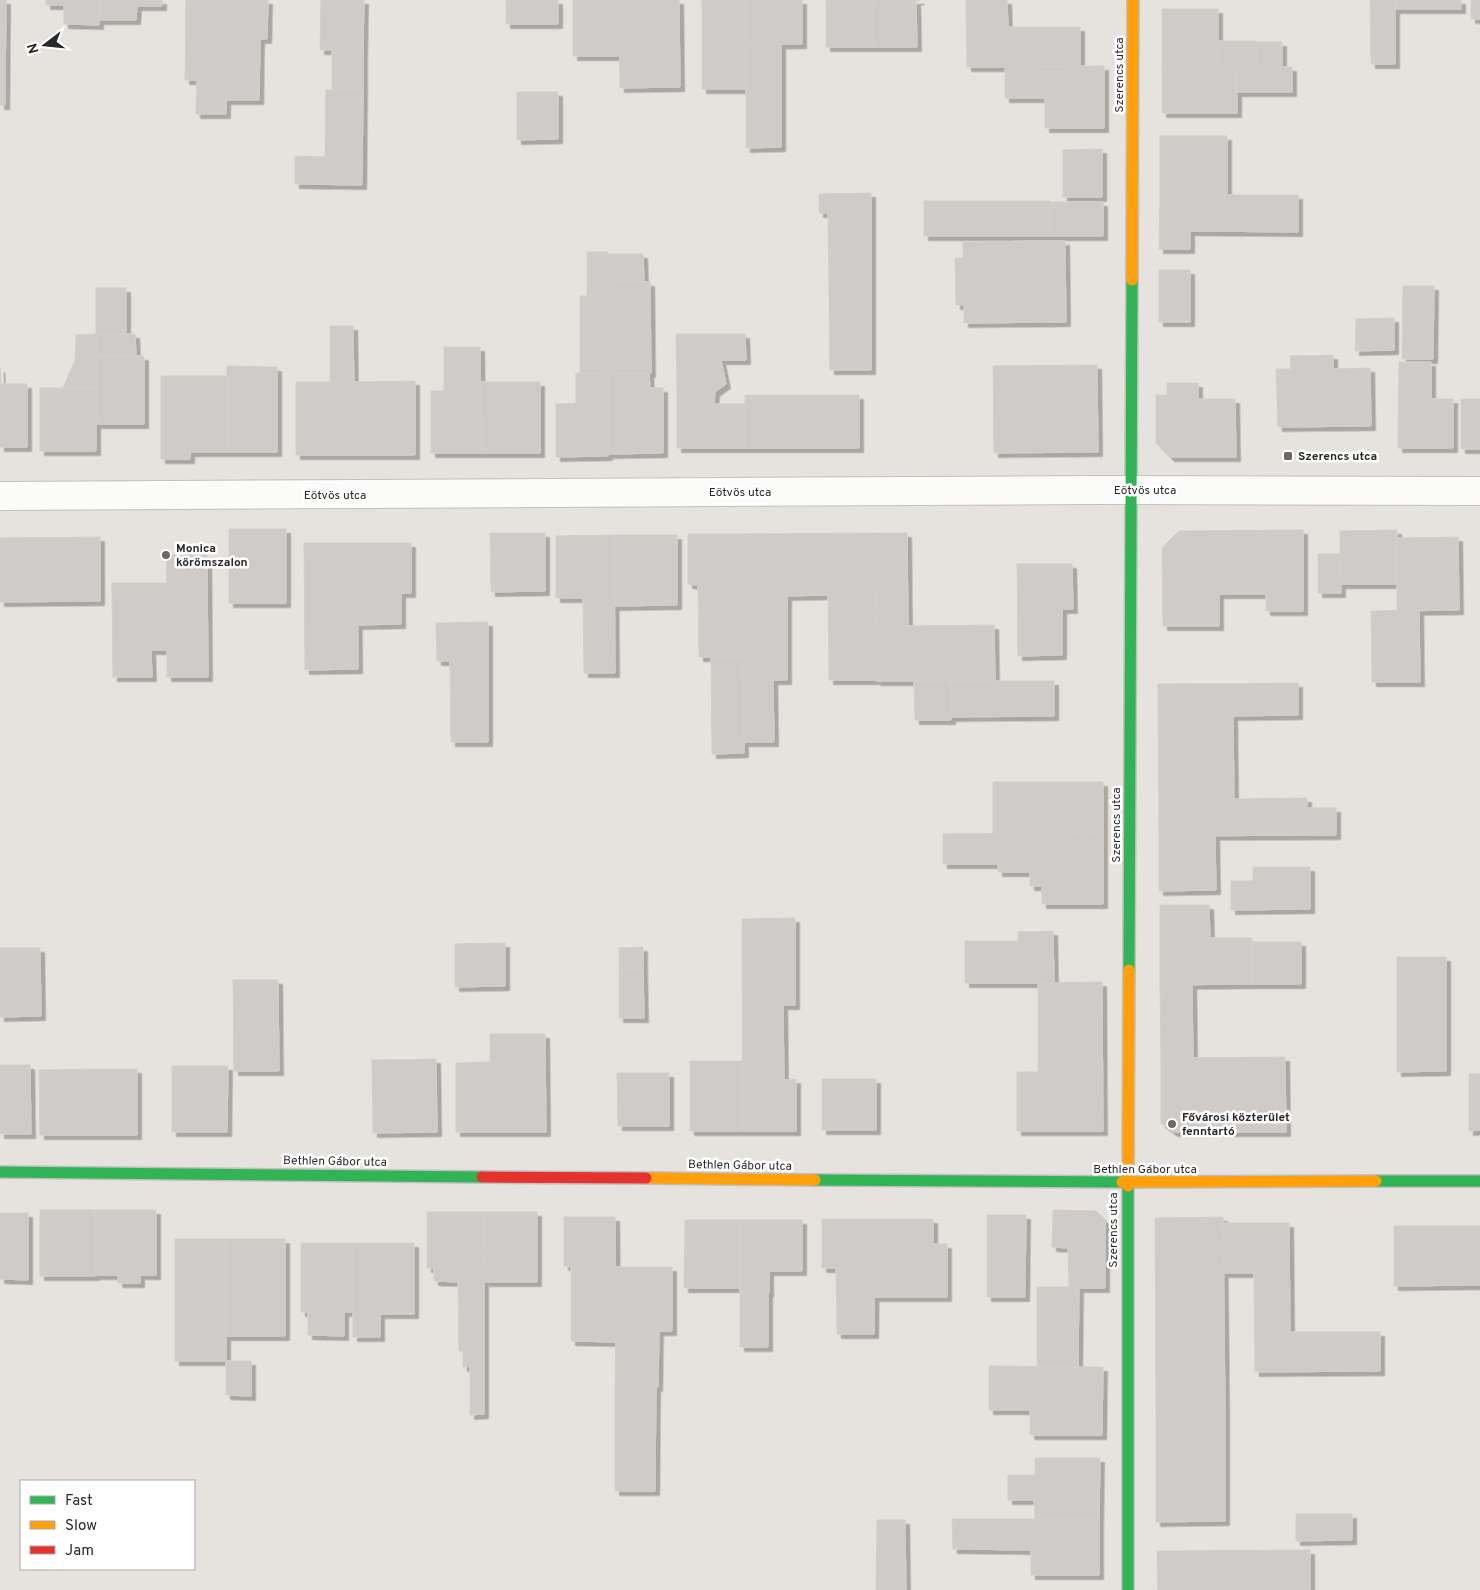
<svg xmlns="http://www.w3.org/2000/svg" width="1480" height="1590" viewBox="0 0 1480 1590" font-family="Overpass,sans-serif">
  <defs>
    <filter id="shadow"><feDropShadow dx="4.5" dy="4.5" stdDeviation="0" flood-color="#0004"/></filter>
  </defs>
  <rect width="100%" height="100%" fill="#e6e3df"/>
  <!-- building -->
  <path fill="#cecbc8" stroke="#d1cfcb" filter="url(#shadow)" d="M 0,0 L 6,0 L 5,105 L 0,105 Z
    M 46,0 L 99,0 L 99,25 L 64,24 L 64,5 L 46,5 Z
    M 99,0 L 162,0 L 162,6 L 137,6 L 136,20 L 99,20 Z
    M 186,0 L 227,0 L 226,80 L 185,80 Z
    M 227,0 L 268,0 L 267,39 L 227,38 Z
    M 321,0 L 364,0 L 363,50 L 320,50 Z
    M 506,0 L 558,0 L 558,24 L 506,24 Z
    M 573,0 L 619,0 L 620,56 L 573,56 Z
    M 619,0 L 679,0 L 680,87 L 620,88 Z
    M 702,0 L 746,0 L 746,89 L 702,89 Z
    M 746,0 L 802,0 L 802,44 L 746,45 Z
    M 826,0 L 873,0 L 873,47 L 826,47 Z
    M 873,0 L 920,0 L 916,0 L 917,47 L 873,47 Z
    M 966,0 L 1007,0 L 1008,27 L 1080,27 L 1080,67 L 967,67 Z
    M 1370,0 L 1395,0 L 1395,64 L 1371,64 Z
    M 1395,0 L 1461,0 L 1461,9 L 1395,9 Z
    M 1471,0 L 1480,0 L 1480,19 L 1471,19 Z
    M 1162,9 L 1218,9 L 1218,67 L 1162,67 Z
    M 227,38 L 260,39 L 259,100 L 226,100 Z
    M 1218,41 L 1256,41 L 1256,67 L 1218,67 Z
    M 1256,42 L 1282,42 L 1282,67 L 1256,67 Z
    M 781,44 L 781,147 L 746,148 L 746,45 Z
    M 332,49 L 363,50 L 363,90 L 332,90 Z
    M 1104,66 L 1104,128 L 1045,128 L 1045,98 L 1005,98 L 1005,67 Z
    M 1162,67 L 1237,67 L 1237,113 L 1162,113 Z
    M 1237,67 L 1292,67 L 1292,92 L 1237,92 Z
    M 197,80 L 226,80 L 226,114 L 196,114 Z
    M 326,90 L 363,90 L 362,185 L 295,184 L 295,156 L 325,157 Z
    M 517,92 L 558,92 L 558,139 L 517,140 Z
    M 1160,136 L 1227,136 L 1227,195 L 1160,195 Z
    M 1102,149 L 1102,197 L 1063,197 L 1063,150 Z
    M 871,193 L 871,370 L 830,370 L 828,213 L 819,213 L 819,194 Z
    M 1160,195 L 1298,195 L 1298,232 L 1190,231 L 1190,249 L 1159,249 Z
    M 924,201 L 1050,201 L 1050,236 L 924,236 Z
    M 1050,202 L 1103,202 L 1103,236 L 1050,236 Z
    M 1065,241 L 1066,322 L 964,323 L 964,305 L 956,305 L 955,258 L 963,258 L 963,242 Z
    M 587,252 L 608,252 L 607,296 L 587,296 Z
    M 607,254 L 643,254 L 644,282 L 608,282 Z
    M 1159,270 L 1190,270 L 1190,322 L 1159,322 Z
    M 608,282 L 650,282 L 651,373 L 608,373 Z
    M 1403,286 L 1434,286 L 1433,359 L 1402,359 Z
    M 96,288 L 126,288 L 126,334 L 96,334 Z
    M 580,296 L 607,296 L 608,373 L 580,373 Z
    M 1394,318 L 1394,350 L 1355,351 L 1356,319 Z
    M 330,326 L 353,326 L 355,455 L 296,455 L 296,382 L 330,382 Z
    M 96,334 L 96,388 L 63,388 L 75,360 L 76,335 Z
    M 96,334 L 135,334 L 136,356 L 96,356 Z
    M 676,334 L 745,334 L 746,360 L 721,360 L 726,384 L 715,392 L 677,392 Z
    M 444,347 L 480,347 L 481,453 L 431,453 L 431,391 L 444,391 Z
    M 1333,355 L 1333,369 L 1370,368 L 1371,426 L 1278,427 L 1276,369 L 1291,369 L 1290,356 Z
    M 96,356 L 144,356 L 144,424 L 96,424 Z
    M 1399,362 L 1431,362 L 1431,399 L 1453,399 L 1453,448 L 1398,448 Z
    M 1097,365 L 1098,452 L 994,453 L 993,366 Z
    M 227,366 L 277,367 L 277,452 L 227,452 Z
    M 0,368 L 1,384 L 27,384 L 27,447 L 0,447 Z
    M 576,373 L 608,373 L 608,456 L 556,457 L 556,404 L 576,403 Z
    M 608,373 L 649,373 L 650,388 L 663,388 L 663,453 L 608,454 Z
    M 161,376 L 227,376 L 227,452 L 190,452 L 190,459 L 161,459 Z
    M 415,381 L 415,455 L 355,455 L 354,382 Z
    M 481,382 L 540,382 L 540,453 L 481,453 Z
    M 1167,383 L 1198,383 L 1198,399 L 1235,399 L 1236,457 L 1170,457 L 1156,443 L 1156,395 L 1167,395 Z
    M 40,388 L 96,388 L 96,451 L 40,451 Z
    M 677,392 L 715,392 L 714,404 L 745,404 L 745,448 L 677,448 Z
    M 745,395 L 859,395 L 859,448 L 745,448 Z
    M 1461,399 L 1480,399 L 1480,449 L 1461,449 Z
    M 229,529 L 286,529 L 286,603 L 229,603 Z
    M 1303,530 L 1303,611 L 1266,611 L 1266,594 L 1219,594 L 1219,626 L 1163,626 L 1162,548 L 1179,531 Z
    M 1397,530 L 1397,584 L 1340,584 L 1340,531 Z
    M 490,533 L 545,533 L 545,591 L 491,592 Z
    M 875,533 L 875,680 L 829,680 L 828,595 L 787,596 L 787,680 L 743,680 L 742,534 Z
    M 875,533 L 907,533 L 908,626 L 994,625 L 995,681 L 876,681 Z
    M 688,534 L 742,534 L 743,657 L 699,657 L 698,585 L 688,584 Z
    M 614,535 L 615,673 L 584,673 L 583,598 L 556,598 L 556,536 Z
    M 614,535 L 677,535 L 677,605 L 614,606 Z
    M 100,537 L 100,601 L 0,602 L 0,538 Z
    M 1458,537 L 1459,610 L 1397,611 L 1397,538 Z
    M 304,543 L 357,543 L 358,669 L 305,670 Z
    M 357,543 L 411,543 L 411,593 L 401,593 L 401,624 L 358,625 Z
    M 207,554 L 208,677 L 167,677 L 167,650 L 151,650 L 152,677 L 113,677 L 112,583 L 167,583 L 166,555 Z
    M 1318,554 L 1340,554 L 1341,593 L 1318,593 Z
    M 1017,564 L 1072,564 L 1073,609 L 1062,609 L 1062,655 L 1018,656 Z
    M 1419,610 L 1420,682 L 1372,682 L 1371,611 Z
    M 488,622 L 488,742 L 451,742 L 450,661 L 437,661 L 436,623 Z
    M 711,657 L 743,657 L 744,753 L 712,754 Z
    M 743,680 L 773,680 L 774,742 L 743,742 Z
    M 914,681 L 951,681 L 951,720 L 915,720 Z
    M 951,681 L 1054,681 L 1054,716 L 951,717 Z
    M 1298,683 L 1298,715 L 1233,716 L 1234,799 L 1307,798 L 1307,808 L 1336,808 L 1336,835 L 1159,836 L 1158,684 Z
    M 993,782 L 1103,782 L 1103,833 L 993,834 Z
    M 1103,833 L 1103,904 L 1042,904 L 1042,886 L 1030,886 L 1030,872 L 998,872 L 998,864 L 943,864 L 943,834 Z
    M 1159,836 L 1215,836 L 1216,890 L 1159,891 Z
    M 1253,867 L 1310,867 L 1310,909 L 1231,910 L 1231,881 L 1253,881 Z
    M 1160,905 L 1209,905 L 1210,938 L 1252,938 L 1252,984 L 1160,985 Z
    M 795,918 L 795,1005 L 783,1005 L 784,1080 L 796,1079 L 796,1131 L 743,1131 L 742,919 Z
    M 1053,931 L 1054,983 L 965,983 L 965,941 L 1018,941 L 1018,932 Z
    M 1252,942 L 1301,942 L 1301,984 L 1252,984 Z
    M 505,943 L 505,986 L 455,987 L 455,944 Z
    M 643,947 L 643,969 L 619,969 L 619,948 Z
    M 0,948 L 40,948 L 41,1016 L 0,1017 Z
    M 1397,957 L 1446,957 L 1446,1071 L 1397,1072 Z
    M 619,969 L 643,969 L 644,1018 L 619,1018 Z
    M 233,980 L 278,980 L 279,1071 L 234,1071 Z
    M 1102,982 L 1103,1131 L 1017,1131 L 1017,1072 L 1038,1072 L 1038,983 Z
    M 1192,984 L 1193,1058 L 1161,1058 L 1160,985 Z
    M 490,1034 L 545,1034 L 546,1132 L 456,1132 L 456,1063 L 490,1062 Z
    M 1285,1057 L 1286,1132 L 1173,1132 L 1161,1123 L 1161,1058 Z
    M 436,1059 L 437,1132 L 373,1133 L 372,1060 Z
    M 690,1061 L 743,1061 L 743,1131 L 690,1131 Z
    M 0,1065 L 30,1065 L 31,1134 L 0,1134 Z
    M 172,1066 L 228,1066 L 227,1132 L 172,1132 Z
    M 101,1069 L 102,1135 L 40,1135 L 39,1070 Z
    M 101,1069 L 137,1069 L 137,1135 L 102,1135 Z
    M 617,1073 L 669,1073 L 669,1126 L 618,1126 Z
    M 1469,1074 L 1480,1074 L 1480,1130 L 1469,1131 Z
    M 822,1079 L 876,1079 L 876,1130 L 822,1130 Z
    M 40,1210 L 95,1210 L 95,1276 L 40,1276 Z
    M 95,1210 L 156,1210 L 156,1275 L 140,1275 L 140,1283 L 118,1283 L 118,1275 L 95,1275 Z
    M 1053,1210 L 1096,1211 L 1105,1221 L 1105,1288 L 1069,1288 L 1068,1248 L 1052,1247 Z
    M 427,1212 L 484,1212 L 484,1414 L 470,1415 L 470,1366 L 463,1367 L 463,1351 L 459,1351 L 458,1282 L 434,1281 L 434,1268 L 427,1268 Z
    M 484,1212 L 537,1212 L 537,1282 L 485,1282 Z
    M 0,1213 L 28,1213 L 28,1280 L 0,1279 Z
    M 987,1215 L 1026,1215 L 1025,1297 L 987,1297 Z
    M 564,1217 L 615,1217 L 616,1342 L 571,1341 L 571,1266 L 564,1266 Z
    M 1223,1217 L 1225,1412 L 1156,1413 L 1155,1218 Z
    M 822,1219 L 875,1219 L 874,1334 L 837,1334 L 836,1268 L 822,1268 Z
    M 875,1219 L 933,1219 L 933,1244 L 947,1244 L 947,1297 L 875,1297 Z
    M 685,1220 L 740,1220 L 740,1288 L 684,1288 Z
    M 740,1220 L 802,1220 L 802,1271 L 769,1271 L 769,1293 L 740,1293 Z
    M 1223,1223 L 1289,1223 L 1290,1332 L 1380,1332 L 1380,1371 L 1255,1372 L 1254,1273 L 1224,1273 Z
    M 1394,1226 L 1480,1226 L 1480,1285 L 1394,1286 Z
    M 175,1239 L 226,1239 L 226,1361 L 175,1361 Z
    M 226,1239 L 285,1239 L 285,1336 L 226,1336 Z
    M 301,1243 L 353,1243 L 353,1312 L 344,1312 L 344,1336 L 308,1335 L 308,1312 L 301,1312 Z
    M 353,1243 L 414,1243 L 414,1314 L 380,1314 L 380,1337 L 353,1337 Z
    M 616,1267 L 672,1267 L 672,1331 L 616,1331 Z
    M 1037,1287 L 1079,1287 L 1078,1367 L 1037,1367 Z
    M 768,1292 L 768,1347 L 740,1347 L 740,1293 Z
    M 616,1331 L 659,1331 L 658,1387 L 615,1387 Z
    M 226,1361 L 251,1361 L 251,1396 L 226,1395 Z
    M 989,1366 L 1103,1367 L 1102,1435 L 1030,1435 L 1030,1410 L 989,1410 Z
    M 615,1387 L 656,1387 L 655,1491 L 615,1491 Z
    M 1225,1412 L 1225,1521 L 1156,1522 L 1156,1413 Z
    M 1035,1458 L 1100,1458 L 1099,1519 L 1035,1519 L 1034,1500 L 1008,1500 L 1008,1475 L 1035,1475 Z
    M 1296,1514 L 1352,1514 L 1352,1540 L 1296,1541 Z
    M 952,1519 L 1099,1519 L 1099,1575 L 1031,1575 L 1031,1550 L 953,1549 Z
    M 877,1520 L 905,1520 L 906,1590 L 876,1590 Z
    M 1310,1550 L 1310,1590 L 1158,1590 L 1157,1551 Z"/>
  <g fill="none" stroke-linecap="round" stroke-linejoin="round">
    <defs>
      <path id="street" d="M 0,496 L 1100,490 L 1480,491"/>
      <path id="fast" d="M 1129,970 L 1132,280
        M 0,1172 L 482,1177
        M 815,1180 L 1122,1182
        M 1376,1181 L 1480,1181
        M 1128,1186 L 1128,1590"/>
      <path id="slow" d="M 1132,280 L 1133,0
        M 646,1178 L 815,1180
        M 1122,1182 L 1376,1181
        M 1128,1186 L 1129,970"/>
      <path id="jam" d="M 482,1177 L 646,1178"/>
    </defs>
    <!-- street casing -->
    <use href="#street" stroke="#c1bfc0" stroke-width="30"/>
    <!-- fast casing -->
    <use href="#fast" stroke="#c1bfc0" stroke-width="14"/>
    <!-- slow casing -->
    <use href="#slow" stroke="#c1bfc0" stroke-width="14"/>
    <!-- jam casing -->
    <use href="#jam" stroke="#c1bfc0" stroke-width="14"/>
    <!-- street -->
    <use href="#street" stroke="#fbfbfa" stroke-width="28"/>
    <!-- fast -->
    <use href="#fast" stroke="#30b455" stroke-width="11"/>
    <!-- slow -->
    <use href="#slow" stroke="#ff9f0a" stroke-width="11"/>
    <!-- jam -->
    <use href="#jam" stroke="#e5322d" stroke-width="11"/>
  </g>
  <!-- markers -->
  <g fill="#6b6a69" stroke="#fff" stroke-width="2">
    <rect x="1283" y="451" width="10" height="10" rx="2.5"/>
    <circle cx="166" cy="555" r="5"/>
    <circle cx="1172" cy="1124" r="5"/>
  </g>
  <g text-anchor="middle" stroke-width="5" stroke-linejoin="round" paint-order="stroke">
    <!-- street labels -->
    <g font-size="12" fill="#292929" stroke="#fff">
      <text transform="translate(1119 75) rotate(-90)" y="4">Szerencs utca</text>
      <text x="1145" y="494">Eötvös utca</text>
      <text x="740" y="496">Eötvös utca</text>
      <text x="335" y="499">Eötvös utca</text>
      <text transform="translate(1116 825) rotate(-90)" y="4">Szerencs utca</text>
      <text transform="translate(335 1161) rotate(1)" y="4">Bethlen Gábor utca</text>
      <text transform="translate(740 1165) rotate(1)" y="4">Bethlen Gábor utca</text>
      <text x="1145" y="1173">Bethlen Gábor utca</text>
      <text transform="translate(1113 1230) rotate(-90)" y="4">Szerencs utca</text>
    </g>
    <!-- poi labels -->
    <g font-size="12" font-weight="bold" fill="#292929" stroke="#fff" text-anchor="start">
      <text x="1298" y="460">Szerencs utca</text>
      <text x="176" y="552">Monica<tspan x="176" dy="14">körömszalon</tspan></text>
      <text x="1182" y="1121">Fővárosi közterület<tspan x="1182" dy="14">fenntartó</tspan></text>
    </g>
  </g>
  <!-- legend -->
  <rect x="20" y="1480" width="175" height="90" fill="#ffffff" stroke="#a9a9a9"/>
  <rect x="30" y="1496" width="25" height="8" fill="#30b455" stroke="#a9a9a9"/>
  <text x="65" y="1505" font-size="15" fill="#292929">Fast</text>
  <rect x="30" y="1521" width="25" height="8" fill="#ff9f0a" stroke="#a9a9a9"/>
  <text x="65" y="1530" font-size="15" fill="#292929">Slow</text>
  <rect x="30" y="1546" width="25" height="8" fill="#e5322d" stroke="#a9a9a9"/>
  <text x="65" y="1555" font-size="15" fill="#292929">Jam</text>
  <!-- north arrow -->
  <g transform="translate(45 45) rotate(254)" stroke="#ffffff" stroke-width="4" paint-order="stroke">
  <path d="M0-4L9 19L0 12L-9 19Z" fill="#292929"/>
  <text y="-8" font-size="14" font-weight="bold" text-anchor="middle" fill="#292929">N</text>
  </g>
</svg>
